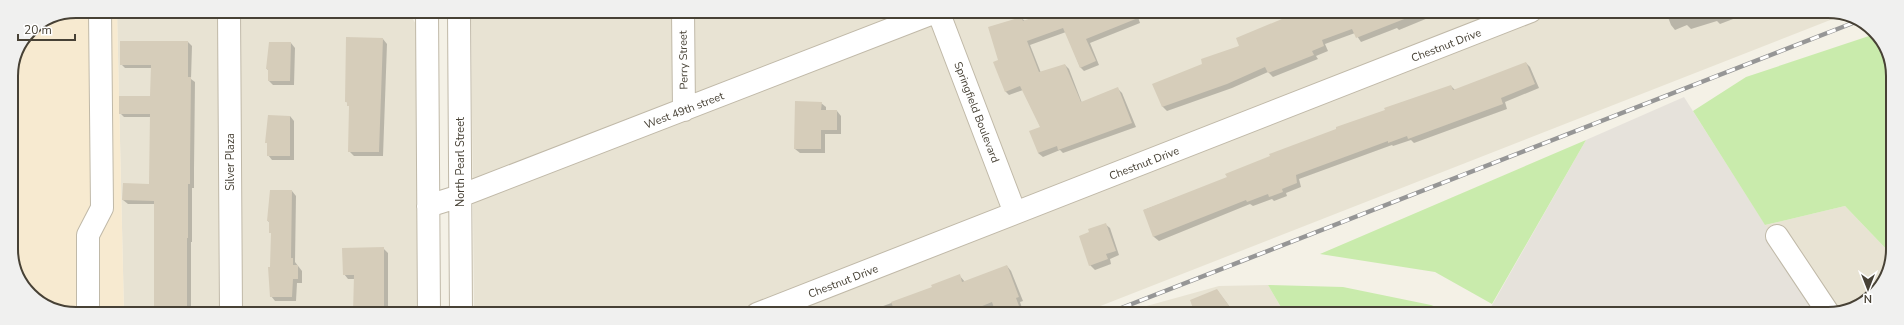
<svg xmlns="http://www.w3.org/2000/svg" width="1904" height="325" viewBox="0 0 1904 325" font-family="'Nunito Sans',sans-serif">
  <rect width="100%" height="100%" fill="#f4f1e6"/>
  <!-- residential -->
  <path fill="#e8e3d3" d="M 117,11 L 397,12 L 410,15 L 416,24 L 418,314 L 124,313 Z
    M 471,11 L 1837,12 L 1843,15 L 1080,314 L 474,314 Z
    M 1845,206 L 1892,255 L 1892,258 L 1871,298 L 1828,314 L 1822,314 L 1765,225 Z
    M 1268,285 L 1285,314 L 1125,314 L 1143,307 L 1219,286 Z"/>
  <!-- commercial -->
  <path fill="#f7ead0" d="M 76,11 L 117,11 L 124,313 L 67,313 L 33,298 L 13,266 L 11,76 L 30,30 Z"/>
  <!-- industrial -->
  <path fill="#e6e2db" d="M 1684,97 L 1822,314 L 1487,314 L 1586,140 Z"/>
  <!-- green -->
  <path fill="#c9ebac" d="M 1875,34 L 1892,63 L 1892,255 L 1845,206 L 1765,225 L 1693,111 L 1746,77 Z
    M 1586,140 L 1492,304 L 1435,272 L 1320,254 Z
    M 1268,285 L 1343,287 L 1431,305 L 1454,314 L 1285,314 Z"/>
  <!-- shadow -->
  <path fill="#0003" d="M 1053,11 L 1136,11 L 1140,23 L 1090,43 L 1099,65 L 1084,71 L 1080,67 L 1066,32 L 1030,45 L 1041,73 L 1065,65 L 1069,69 L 1082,103 L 1118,89 L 1122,93 L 1136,127 L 1063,153 L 1060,150 L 1043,157 L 1038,153 L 1041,128 L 1023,90 L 1009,95 L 1005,91 L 999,60 L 1021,18 L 1025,21 Z
    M 1331,11 L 1445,11 L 1399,30 L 1397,28 L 1361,42 L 1355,33 L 1325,44 L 1328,51 L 1316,56 L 1318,59 L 1273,77 L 1268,72 L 1232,88 L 1167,111 L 1162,106 L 1204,64 L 1240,46 Z
    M 1666,12 L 1739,12 L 1741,16 L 1720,24 L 1717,21 L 1691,29 L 1687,25 L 1675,30 L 1671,25 Z
    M 383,39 L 387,44 L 383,156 L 354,156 L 349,151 L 350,108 L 346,101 Z
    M 188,42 L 192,46 L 191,79 L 195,82 L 194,169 L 194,188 L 192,188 L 192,242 L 191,242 L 191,313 L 155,313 L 155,204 L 128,204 L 123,200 L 150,185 L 151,117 L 124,117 L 120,113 L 151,97 L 152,68 L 125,68 L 121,64 Z
    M 270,43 L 291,43 L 295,48 L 294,85 L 273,85 L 269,81 L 269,71 L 267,69 Z
    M 1526,63 L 1530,67 L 1539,88 L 1505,102 L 1507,109 L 1414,143 L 1411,140 L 1393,146 L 1392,145 L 1299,179 L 1301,187 L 1286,193 L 1287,196 L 1274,201 L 1272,199 L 1253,206 L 1250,204 L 1159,241 L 1154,237 L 1144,210 L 1228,178 L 1451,86 L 1456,91 Z
    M 821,103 L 826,107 L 826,111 L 837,111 L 841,116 L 841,134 L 825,134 L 825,153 L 800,153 L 795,149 Z
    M 269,116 L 290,116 L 294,121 L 294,160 L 272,160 L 268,155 Z
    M 292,191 L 296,196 L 295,262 L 302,271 L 302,283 L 297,283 L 296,301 L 275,301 L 271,296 L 272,234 L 270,232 L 270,223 L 268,221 Z
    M 1105,224 L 1110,228 L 1119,255 L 1110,259 L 1111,264 L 1095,270 L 1090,265 Z
    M 383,248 L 388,253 L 388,314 L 354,314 L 355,279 L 348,279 L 344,274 Z
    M 1007,266 L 1011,271 L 1023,301 L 1020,302 L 1024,314 L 992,314 L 990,309 L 978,314 L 861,314 L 933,288 L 959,275 L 965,282 Z
    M 1217,290 L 1235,314 L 1196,314 Z"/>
  <!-- building -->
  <path fill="#d6cdba" d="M 1050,11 L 1153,12 L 1086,39 L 1096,61 L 1080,68 L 1063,28 L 1027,41 L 1039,72 L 1065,64 L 1081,102 L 1118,87 L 1132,123 L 1058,150 L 1057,146 L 1038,153 L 1029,131 L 1040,127 L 1020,86 L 1005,92 L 993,62 L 998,60 L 988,27 L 1021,17 L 1023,21 Z
    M 1301,11 L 1422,12 L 1356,38 L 1352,29 L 1322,40 L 1324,46 L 1312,51 L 1314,55 L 1286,66 L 1268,73 L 1265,67 L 1227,84 L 1162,107 L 1152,84 L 1202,64 L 1201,59 L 1239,46 L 1236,38 Z
    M 346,37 L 383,38 L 379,152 L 348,152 L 349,106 L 347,106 L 347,102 L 345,102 Z
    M 120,41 L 188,41 L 188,77 L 191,77 L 190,164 L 190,184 L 188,184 L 188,238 L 187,238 L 187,313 L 154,313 L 154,201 L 122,200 L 123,183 L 149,184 L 150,114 L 119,114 L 119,96 L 150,96 L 151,65 L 120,65 Z
    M 269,42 L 291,42 L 290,81 L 268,81 L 268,69 L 266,69 Z
    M 1526,62 L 1535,84 L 1501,98 L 1503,104 L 1408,139 L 1407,136 L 1388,143 L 1388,141 L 1296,175 L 1297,183 L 1282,189 L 1283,192 L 1269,197 L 1268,194 L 1247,202 L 1246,200 L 1153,237 L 1143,210 L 1227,177 L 1225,174 L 1270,156 L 1269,154 L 1336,129 L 1336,127 L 1385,110 L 1384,108 L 1451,85 L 1453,90 Z
    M 795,101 L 822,102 L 821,110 L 837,110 L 837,130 L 821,130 L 821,149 L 794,149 Z
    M 268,115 L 290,116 L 290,156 L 267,156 L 267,143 L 265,143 Z
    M 270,190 L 292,190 L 291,258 L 293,258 L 293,265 L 298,265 L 298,279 L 293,279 L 292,297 L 270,297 L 268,267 L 270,267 L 271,233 L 269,233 L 269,221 L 267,221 Z
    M 1106,223 L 1116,251 L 1106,254 L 1108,259 L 1089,266 L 1079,236 L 1089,232 L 1088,229 Z
    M 384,247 L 384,314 L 353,314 L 354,275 L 343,275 L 342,248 Z
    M 1007,265 L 1019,297 L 1016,298 L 1022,314 L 996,314 L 992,302 L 963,314 L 896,314 L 891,302 L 932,287 L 931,285 L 960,274 L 962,282 Z
    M 1217,289 L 1235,314 L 1216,314 L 1213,310 L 1202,314 L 1195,314 L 1190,300 Z"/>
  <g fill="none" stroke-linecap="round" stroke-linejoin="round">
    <defs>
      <path id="minor" d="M 229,11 L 231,313
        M 427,11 L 429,314
        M 459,11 L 461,314
        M 683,11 L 684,110
        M 938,11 L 1015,213
        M 428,206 L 460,196 L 938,11
        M 1777,236 L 1829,314
        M 88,313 L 88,235 L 102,208 L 100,11
        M 757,314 L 1531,11"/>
    </defs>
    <!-- minor casing -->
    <use href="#minor" stroke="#c0b9a8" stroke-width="24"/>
    <!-- minor -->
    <use href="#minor" stroke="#fff" stroke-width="22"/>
    <defs>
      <path id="rail" d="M 1106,314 L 1858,21"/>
    </defs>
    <!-- rail casing -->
    <use href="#rail" stroke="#969696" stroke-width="4.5"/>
    <!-- rail -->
    <use href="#rail" stroke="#fff" stroke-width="3" stroke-dasharray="9" stroke-linecap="butt"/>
  </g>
  <g text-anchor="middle" stroke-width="4" stroke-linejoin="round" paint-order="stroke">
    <!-- street labels -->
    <g font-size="11" fill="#474135" stroke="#fff">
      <text transform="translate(1446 45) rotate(-21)" y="4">Chestnut Drive</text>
      <text transform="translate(683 60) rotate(-91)" y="4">Perry Street</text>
      <text transform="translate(684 110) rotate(-21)" y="4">West 49th street</text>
      <text transform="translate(977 112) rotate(69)" y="4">Springfield Boulevard</text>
      <text transform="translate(230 162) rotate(-90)" y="4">Silver Plaza</text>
      <text transform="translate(460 162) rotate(-90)" y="4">North Pearl Street</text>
      <text transform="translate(1144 163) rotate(-21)" y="4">Chestnut Drive</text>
      <text transform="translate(843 281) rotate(-21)" y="4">Chestnut Drive</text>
    </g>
  </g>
  <!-- crop -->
  <path d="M0 0H1904V325H0ZM76 18H1828A58 58 0 0 1 1886 76V249A58 58 0 0 1 1828 307H76A58 58 0 0 1 18 249V76A58 58 0 0 1 76 18Z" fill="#f0f0ef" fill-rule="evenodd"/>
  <path fill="none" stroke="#474135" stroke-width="2" d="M76 18H1828A58 58 0 0 1 1886 76V249A58 58 0 0 1 1828 307H76A58 58 0 0 1 18 249V76A58 58 0 0 1 76 18Z"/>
  <!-- north arrow -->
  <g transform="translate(1868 289) rotate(180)" stroke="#ffffff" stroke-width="3" paint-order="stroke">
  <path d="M0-3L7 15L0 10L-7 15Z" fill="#474135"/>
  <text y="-6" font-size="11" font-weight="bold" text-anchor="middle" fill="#474135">N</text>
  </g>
  <!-- scale -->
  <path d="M18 34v6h57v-6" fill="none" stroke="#474135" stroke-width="2"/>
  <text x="24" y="34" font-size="12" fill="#474135" stroke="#ffffff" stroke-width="3" paint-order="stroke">20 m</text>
</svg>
